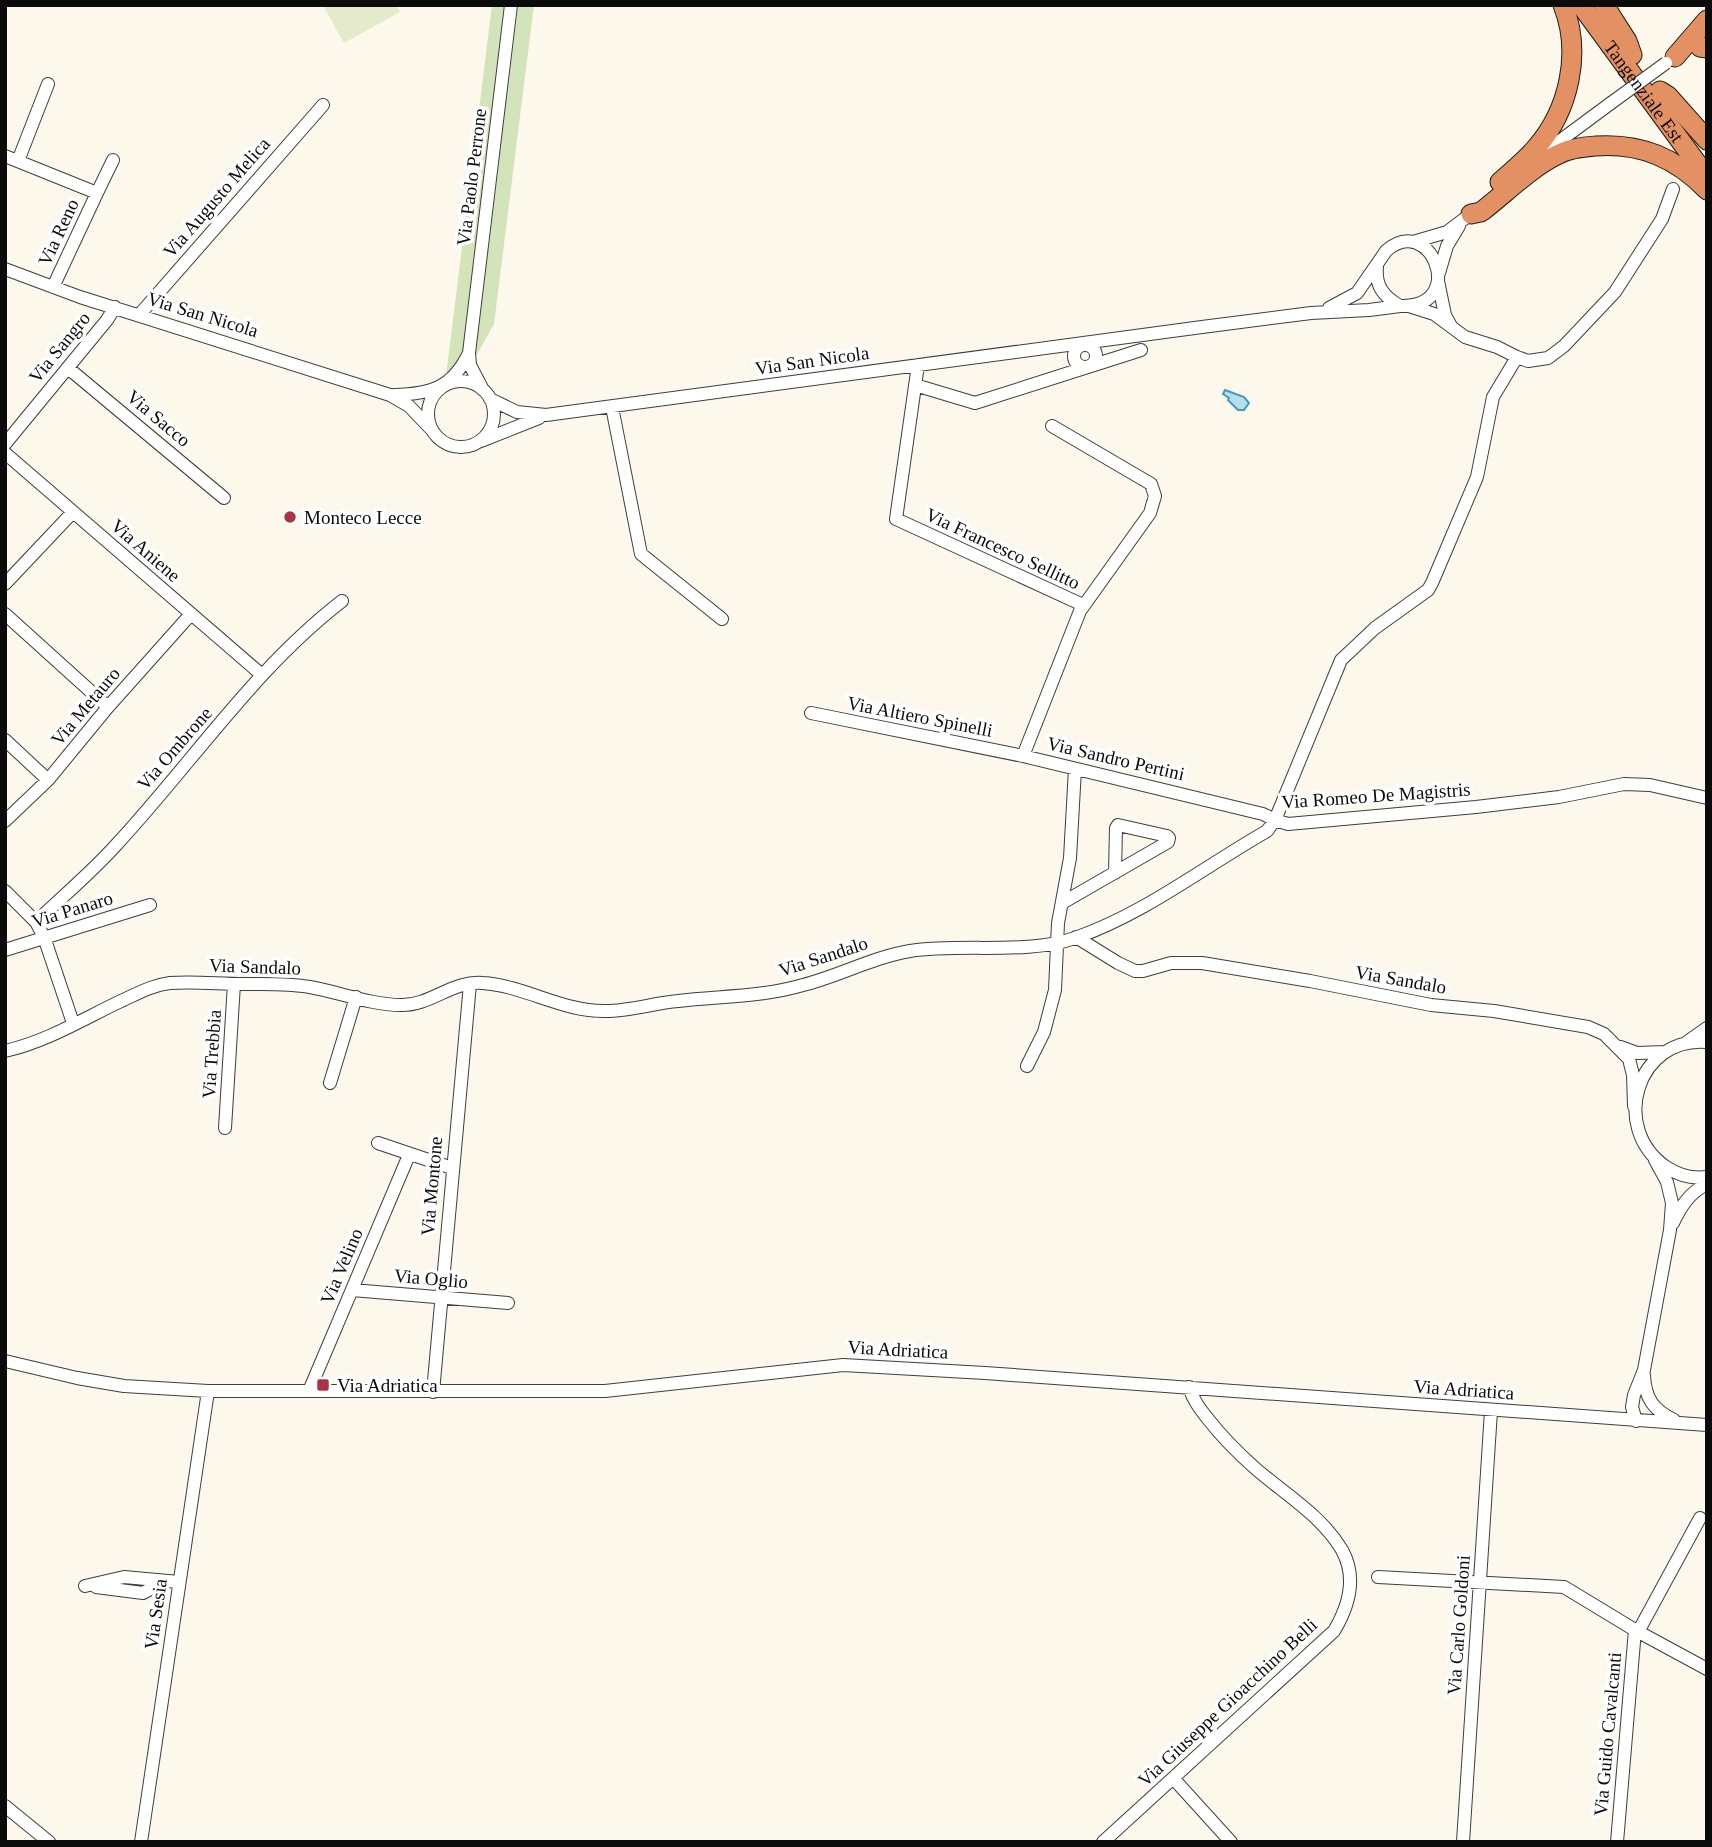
<svg xmlns="http://www.w3.org/2000/svg" width="1712" height="1847" viewBox="0 0 1712 1847" font-family="'Times New Roman',serif">
  <rect width="100%" height="100%" fill="#fdf8ec"/>
  <!-- green -->
  <path fill="#d3e3ba" d="M 492,5 L 507,5 L 463,359 L 446,376 Z
    M 518,5 L 534,5 L 494,324 L 475,358 Z"/>
  <!-- pitch -->
  <path fill="#e3ebca" d="M 323,5 L 396,5 L 400,12 L 344,43 Z"/>
  <!-- water -->
  <path fill="#b6dfee" stroke="#469abd" stroke-width="2" d="M 1225,390 L 1244,397 L 1249,403 L 1244,410 L 1238,410 L 1228,400 L 1229,398 L 1223,394 Z"/>
  <g fill="none" stroke-linecap="round" stroke-linejoin="round">
    <defs>
      <path id="minor" d="M 5,156 L 97,193 L 53,287
        M 1538,157 L 1611,103
        M 18,161 L 48,84
        M 97,193 L 113,160
        M 1413,242 L 1447,232 L 1476,210
        M 5,269 L 80,297 L 390,395 L 409,406 L 431,429
        M 1439,273 L 1447,246 L 1459,226
        M 1438,281 L 1445,315 L 1451,326
        M 1409,306 L 1434,314 L 1465,337 L 1497,347 L 1517,357 L 1528,361 L 1548,358 L 1564,346 L 1615,292 L 1662,219 L 1673,189
        M 1329,308 L 1357,293 L 1386,251 C 1430,211 1470,308 1400,306 C 1384,297 1375,286 1377,267
        M 140,314 L 323,105
        M1074 356a11 11 0 1 1 22 0a11 11 0 1 1-22 0Z
        M 918,365 L 896,519 L 1083,605
        M 68,368 L 224,498
        M428 414a33 33 0 1 1 66 0a33 33 0 1 1-66 0Z
        M 915,385 L 975,403 L 1141,350
        M 483,390 L 470,365 L 469,353 L 511,5
        M 394,395 C 431,394 452,388 469,353
        M 490,399 L 517,412 L 546,415 L 1202,327 L 1311,313 L 1369,310 L 1400,306
        M 612,407 L 641,554 L 722,619
        M 1052,426 L 1151,484 L 1155,496 L 1150,513 L 1080,611 L 1023,756 L 1263,814 L 1275,820 L 1341,660 L 1375,628 L 1428,590 L 1432,583 L 1477,477 L 1493,397 L 1517,357
        M 481,441 L 539,418
        M 5,444 L 107,320 L 115,307
        M 5,453 L 262,675
        M 5,584 L 73,512
        M 5,614 L 108,707
        M 811,713 L 1023,756
        M 5,740 L 48,780
        M 5,821 L 48,780 L 108,707 L 191,614
        M 5,891 L 36,922 L 44,937 L 73,1023
        M 1062,903 L 1168,842 L 1169,838 L 1167,836 L 1118,825 L 1116,828 L 1115,873
        M 36,922 C 63,896 92,872 117,844 C 192,763 254,669 342,601
        M 1076,937 L 1118,963 L 1135,971 L 1143,971 L 1171,963 L 1202,963 L 1310,981 L 1431,1005 L 1494,1011 L 1588,1027 L 1604,1034 L 1629,1059 L 1633,1075 L 1634,1106
        M 5,950 L 150,905
        M 1687,1042 L 1707,1028
        M 1707,1042 C 1637,1036 1609,1128 1666,1167 C 1678,1175 1692,1179 1707,1177
        M 1621,1047 L 1637,1053 L 1665,1052
        M 5,1051 C 46,1042 83,1019 121,1001 C 137,994 152,985 170,983 C 194,981 219,984 243,984 C 265,984 288,983 310,987 C 339,992 371,1005 401,1005 C 430,1006 453,980 483,983 C 525,986 563,1012 606,1011 C 630,1011 654,1003 678,1001 C 720,996 762,997 803,985 C 839,976 873,957 910,951 C 962,943 1027,955 1075,938 C 1144,914 1204,867 1267,831 L 1275,820 L 1288,824 L 1476,807 L 1559,797 L 1624,784 L 1650,785 L 1707,798
        M 1027,1066 L 1044,1032 L 1055,990 L 1058,923 L 1070,858 L 1075,769
        M 330,1083 L 356,997
        M 225,1128 L 234,984
        M 378,1143 L 452,1168
        M 1673,1223 C 1681,1206 1690,1192 1707,1184
        M 352,1290 L 508,1303
        M 5,1361 L 77,1378 L 124,1386 L 208,1391 L 605,1391 L 843,1365 L 985,1373 L 1707,1425
        M 1644,1375 C 1645,1398 1653,1410 1674,1420
        M 309,1391 L 409,1155
        M 433,1392 L 470,984
        M 1636,1421 L 1632,1407 L 1634,1395 L 1644,1370 L 1670,1230 L 1672,1203 L 1667,1182 L 1655,1160
        M 1378,1577 L 1564,1587 L 1635,1630 L 1707,1669
        M 85,1586 L 124,1577 L 179,1582
        M 96,1587 L 143,1593 L 165,1581
        M 1638,1632 L 1700,1518
        M 1173,1778 L 1231,1842
        M 5,1806 L 49,1842
        M 141,1842 L 208,1391
        M 1103,1842 L 1334,1631 C 1349,1606 1357,1577 1342,1550 C 1322,1516 1285,1494 1256,1469 C 1239,1454 1222,1437 1208,1419 C 1200,1409 1193,1400 1189,1387
        M 1463,1842 L 1491,1411
        M 1617,1842 L 1635,1630"/>
      <g id="highway">
        <path id="s1" d="M 1581,5 L 1707,177"/>
        <path d="M 1604,5 L 1627,41 L 1632,55"/>
        <path d="M 1700,47 L 1707,48"/>
        <path d="M 1675,57 L 1707,20"/>
        <path d="M 1660,91 L 1668,96 L 1707,140"/>
        <path d="M 1500,182 C 1512,171 1525,161 1536,148 C 1569,110 1582,53 1563,5"/>
        <path d="M 1471,214 L 1481,212 C 1506,193 1531,167 1559,154 C 1570,148 1584,147 1596,146 C 1641,143 1676,158 1707,190"/>
      </g>
    </defs>
    <!-- minor casing -->
    <use href="#minor" stroke="#3e3e3e" stroke-width="14"/>
    <!-- highway casing -->
    <use href="#highway" stroke="#1c1c1c" stroke-width="21"/>
    <!-- minor -->
    <use href="#minor" stroke="#fff" stroke-width="12"/>
    <!-- highway -->
    <use href="#highway" stroke="#e39063" stroke-width="19"/>
    <defs>
      <path id="minor-bridge" d="M 1611,103 L 1666,63"/>
    </defs>
    <!-- minor-bridge casing -->
    <use href="#minor-bridge" stroke="#3e3e3e" stroke-width="14" stroke-linecap="butt"/>
    <!-- minor-bridge -->
    <use href="#minor-bridge" stroke="#fff" stroke-width="12"/>
  </g>
  <!-- markers -->
  <g fill="#aa3447" stroke="#fff" stroke-width="2.5">
    <circle cx="290" cy="517" r="7"/>
    <rect x="316" y="1378" width="14" height="14" rx="3.5"/>
  </g>
  <g text-anchor="middle" stroke-width="7" stroke-linejoin="round" paint-order="stroke">
    <!-- street labels -->
    <g font-size="19" fill="#0b0b0b" stroke="#fff">
      <text dy="7" stroke="none"><textPath href="#s1" startOffset="107">Tangenziale Est</textPath></text>
      <text transform="translate(471 177) rotate(-83)" y="7">Via Paolo Perrone</text>
      <text transform="translate(216 197) rotate(-49)" y="7">Via Augusto Melica</text>
      <text transform="translate(58 232) rotate(-65)" y="7">Via Reno</text>
      <text transform="translate(203 314) rotate(17)" y="7">Via San Nicola</text>
      <text transform="translate(59 347) rotate(-51)" y="7">Via Sangro</text>
      <text transform="translate(812 360) rotate(-8)" y="7">Via San Nicola</text>
      <text transform="translate(159 418) rotate(40)" y="7">Via Sacco</text>
      <text transform="translate(1003 548) rotate(25)" y="7">Via Francesco Sellitto</text>
      <text transform="translate(146 550) rotate(41)" y="7">Via Aniene</text>
      <text transform="translate(85 706) rotate(-50)" y="7">Via Metauro</text>
      <text transform="translate(920 716) rotate(11)" y="7">Via Altiero Spinelli</text>
      <text transform="translate(174 748) rotate(-49)" y="7">Via Ombrone</text>
      <text transform="translate(1116 758) rotate(13)" y="7">Via Sandro Pertini</text>
      <text transform="translate(1376 795) rotate(-4)" y="7">Via Romeo De Magistris</text>
      <text transform="translate(72 909) rotate(-17)" y="7">Via Panaro</text>
      <text transform="translate(823 956) rotate(-18)" y="7">Via Sandalo</text>
      <text transform="translate(255 966) rotate(2)" y="7">Via Sandalo</text>
      <text transform="translate(1401 979) rotate(10)" y="7">Via Sandalo</text>
      <text transform="translate(211 1054) rotate(-86)" y="7">Via Trebbia</text>
      <text transform="translate(431 1186) rotate(-85)" y="7">Via Montone</text>
      <text transform="translate(341 1266) rotate(-67)" y="7">Via Velino</text>
      <text transform="translate(431 1278) rotate(5)" y="7">Via Oglio</text>
      <text transform="translate(898 1349) rotate(3)" y="7">Via Adriatica</text>
      <text transform="translate(1464 1389) rotate(4)" y="7">Via Adriatica</text>
      <text transform="translate(155 1614) rotate(-82)" y="7">Via Sesia</text>
      <text transform="translate(1458 1625) rotate(-86)" y="7">Via Carlo Goldoni</text>
      <text transform="translate(1227 1702) rotate(-43)" y="7">Via Giuseppe Gioacchino Belli</text>
      <text transform="translate(1607 1734) rotate(-85)" y="7">Via Guido Cavalcanti</text>
    </g>
    <!-- poi labels -->
    <g font-size="19" fill="#0b0b0b" stroke="#fff" text-anchor="start">
      <text x="304" y="524">Monteco Lecce</text>
      <text x="337" y="1392">Via Adriatica</text>
    </g>
  </g>
  <!-- border -->
  <rect width="1712" height="1847" fill="none" stroke="#0b0b0b" stroke-width="14"/>
</svg>
